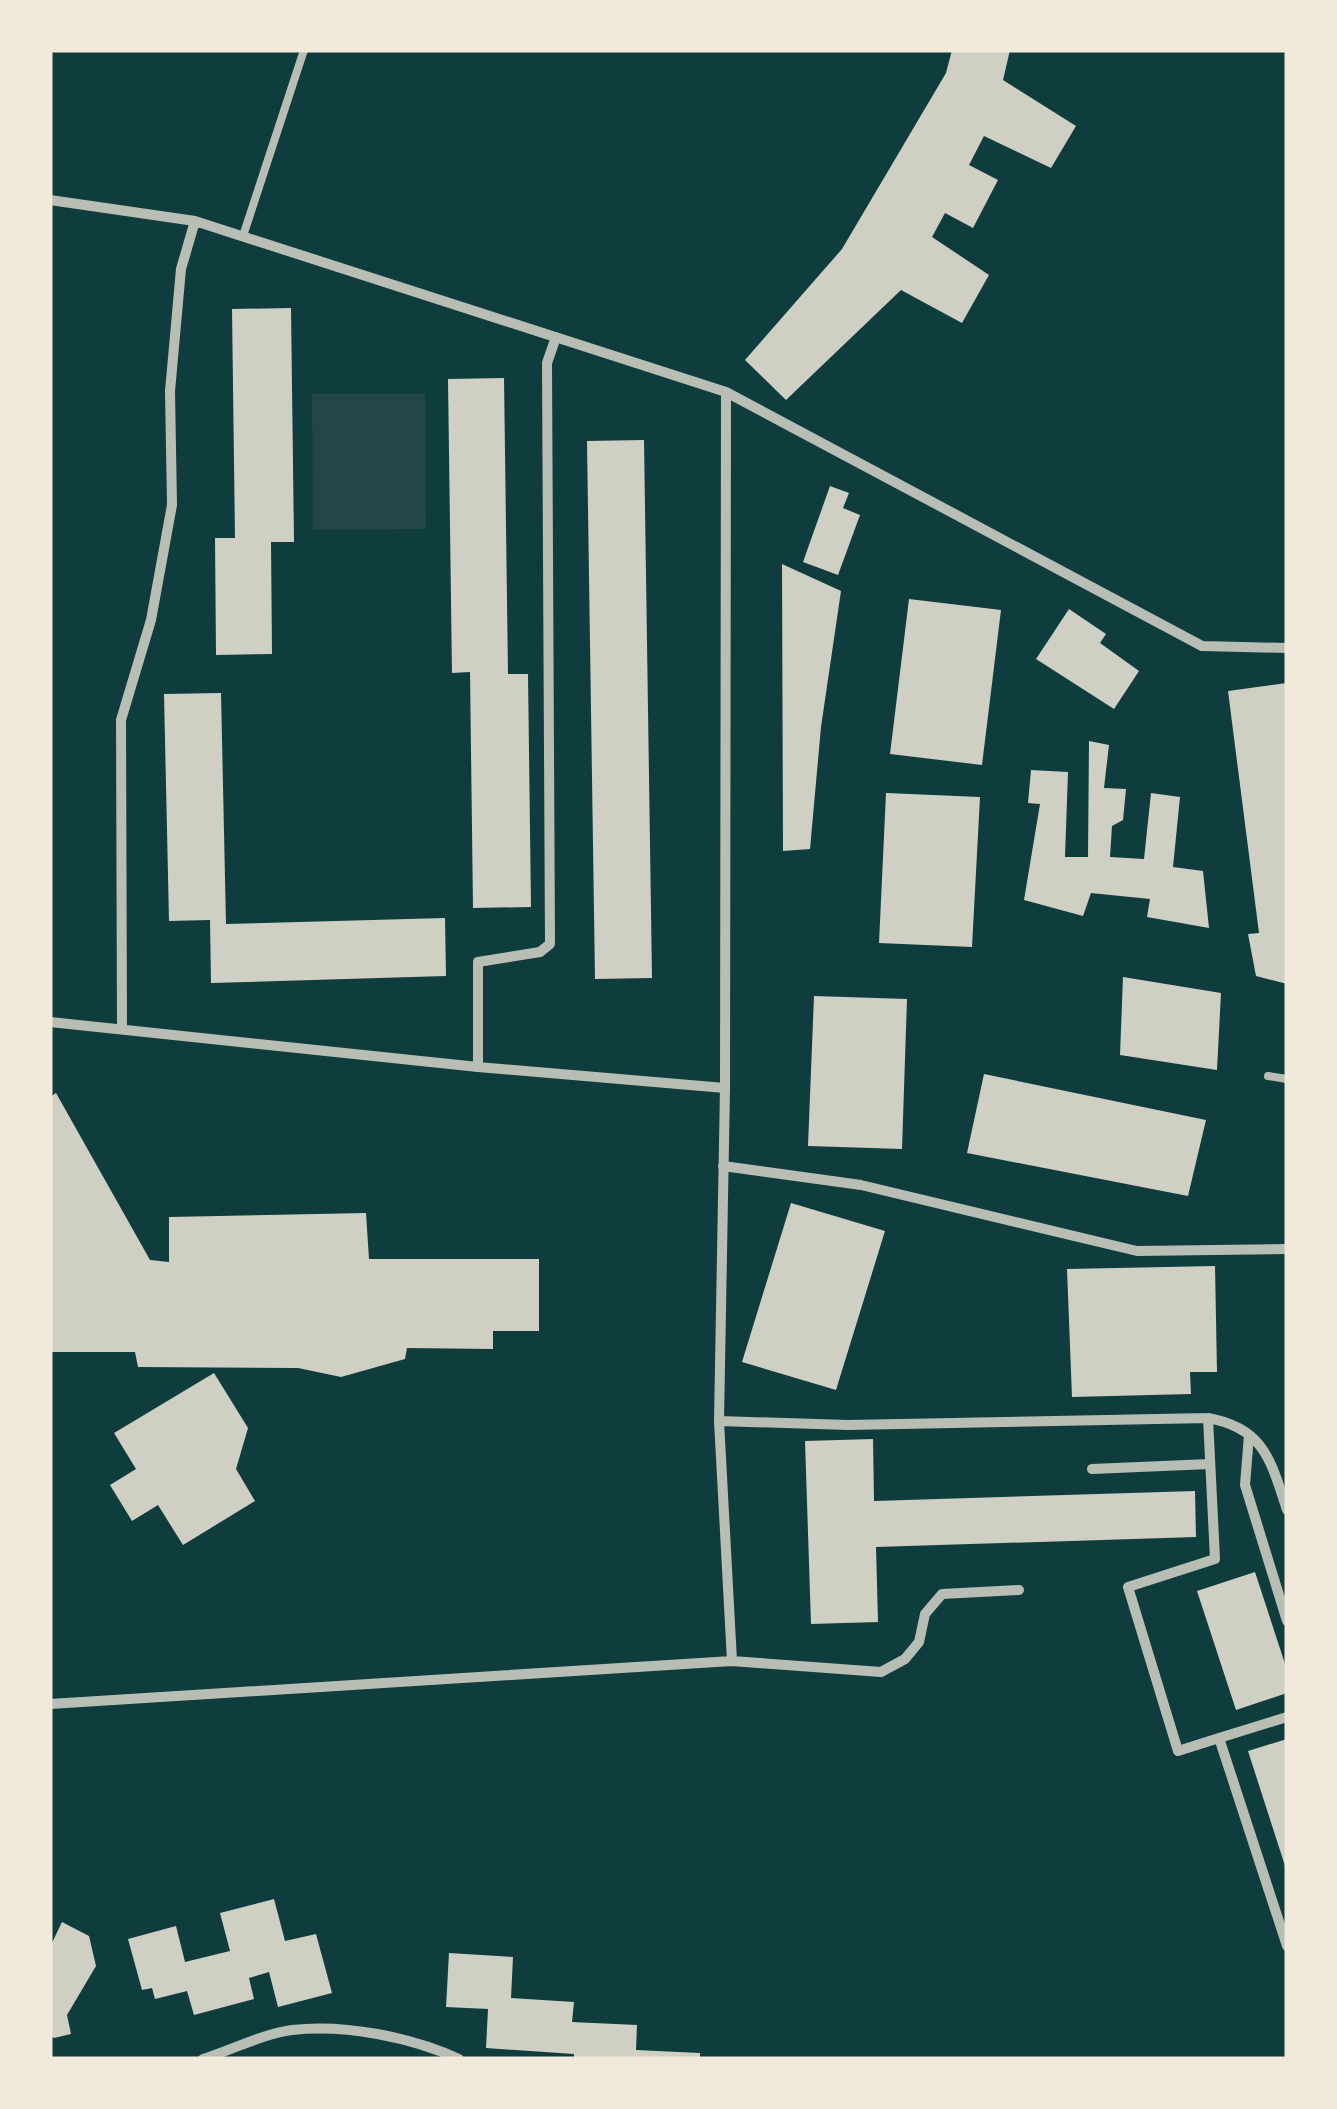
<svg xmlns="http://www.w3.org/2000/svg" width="1337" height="2109" viewBox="0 0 1337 2109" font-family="'IBM Plex Sans',sans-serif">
  <rect width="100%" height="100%" fill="#0f3d3e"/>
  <!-- green -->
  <path fill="#244646" d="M 312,394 L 425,394 L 426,529 L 313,530 Z"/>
  <!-- building -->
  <path fill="#cfcfc3" d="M 952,50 L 1010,50 L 1003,80 L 1076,126 L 1051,168 L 984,136 L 969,165 L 998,180 L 973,228 L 945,213 L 932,237 L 989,275 L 962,323 L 901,290 L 786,400 L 745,360 L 842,249 L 946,73 Z
    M 291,308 L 294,542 L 271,542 L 272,654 L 216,655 L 215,538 L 235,538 L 232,309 Z
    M 504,378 L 508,674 L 528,674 L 531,907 L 473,908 L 470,672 L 452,673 L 448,379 Z
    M 644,440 L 652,978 L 595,979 L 587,441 Z
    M 830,486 L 849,493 L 843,508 L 860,515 L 838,575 L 803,562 Z
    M 782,564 L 841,591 L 821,727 L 810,849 L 783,851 Z
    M 909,599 L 1001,610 L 982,765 L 890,754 Z
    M 1069,609 L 1106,634 L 1100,643 L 1139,671 L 1114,709 L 1036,659 Z
    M 1287,683 L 1287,984 L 1256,976 L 1248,934 L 1259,933 L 1228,691 Z
    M 221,693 L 226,924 L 445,918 L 446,976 L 211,983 L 210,920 L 169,921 L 164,694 Z
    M 1089,741 L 1109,745 L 1104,788 L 1126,789 L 1123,820 L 1112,826 L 1110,857 L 1144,859 L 1151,793 L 1180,797 L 1173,867 L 1203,871 L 1209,928 L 1147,917 L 1150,899 L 1091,893 L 1083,916 L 1024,900 L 1040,804 L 1028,803 L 1031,770 L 1068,772 L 1065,857 L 1088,857 Z
    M 886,793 L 980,797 L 972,947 L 879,943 Z
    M 1123,977 L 1221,993 L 1217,1070 L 1120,1055 Z
    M 814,996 L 907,999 L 902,1149 L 808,1146 Z
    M 984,1074 L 1206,1120 L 1188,1196 L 967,1153 Z
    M 56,1093 L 150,1260 L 169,1262 L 169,1217 L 366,1213 L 369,1259 L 539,1259 L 539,1331 L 493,1331 L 493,1349 L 407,1348 L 405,1359 L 341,1377 L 298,1368 L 138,1367 L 135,1352 L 50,1352 L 50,1097 Z
    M 791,1203 L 885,1231 L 836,1390 L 742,1362 Z
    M 1215,1266 L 1217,1372 L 1190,1372 L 1191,1394 L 1072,1397 L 1067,1269 Z
    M 214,1373 L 248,1428 L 236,1469 L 255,1501 L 183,1545 L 158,1505 L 132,1521 L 110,1485 L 136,1469 L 114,1433 Z
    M 873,1439 L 874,1501 L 1195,1491 L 1196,1537 L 876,1547 L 878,1622 L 811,1624 L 805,1441 Z
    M 1255,1572 L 1287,1670 L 1287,1693 L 1236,1710 L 1197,1591 Z
    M 1287,1739 L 1287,1869 L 1286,1869 L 1248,1751 Z
    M 274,1899 L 285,1941 L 316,1934 L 332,1993 L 278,2007 L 269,1972 L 249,1978 L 254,1999 L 194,2015 L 187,1991 L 155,1999 L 152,1988 L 142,1990 L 128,1939 L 176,1926 L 185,1962 L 230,1951 L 220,1913 Z
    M 62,1922 L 89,1936 L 96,1966 L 67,2015 L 71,2034 L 54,2038 L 50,2036 L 50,1947 Z
    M 449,1953 L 513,1957 L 511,1998 L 574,2002 L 572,2022 L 637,2025 L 636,2050 L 700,2053 L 700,2059 L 574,2059 L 574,2054 L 486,2048 L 488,2009 L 446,2007 Z"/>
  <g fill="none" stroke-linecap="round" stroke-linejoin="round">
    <!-- service -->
    <path stroke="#b8beb3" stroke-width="8" d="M 243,236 L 304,50
      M 1268,1076 L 1287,1079"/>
    <!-- minor -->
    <path stroke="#b8beb3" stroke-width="10" d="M 50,200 L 195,221 L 726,392 L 1202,646 L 1287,648
      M 726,392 L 725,1088 L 719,1421 L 732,1661
      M 50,1022 L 478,1067 L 725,1088
      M 122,1029 L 121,720 L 151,620 L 172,505 L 170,391 L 181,269 L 195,221
      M 478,1067 L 478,962 L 540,952 L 550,944 L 547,363 L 556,337
      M 723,1166 L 861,1185 L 1137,1251 L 1287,1249
      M 1208,1418 L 1215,1559 L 1128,1587 L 1178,1751 L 1219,1738 L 1287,1946
      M 719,1421 L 848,1425 L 1208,1418 C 1265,1428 1271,1462 1287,1510
      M 1249,1435 L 1245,1485 L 1287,1621
      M 1092,1469 L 1210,1464
      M 50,1704 L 732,1661 L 881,1672 L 905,1659 L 919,1642 L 925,1614 L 942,1594 L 1019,1590
      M 1219,1738 L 1287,1717
      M 203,2059 C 231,2050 263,2034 292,2030 C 345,2024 411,2037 459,2059"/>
  </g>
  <!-- border -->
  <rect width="1337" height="2109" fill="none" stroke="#f1e9da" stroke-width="105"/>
</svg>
